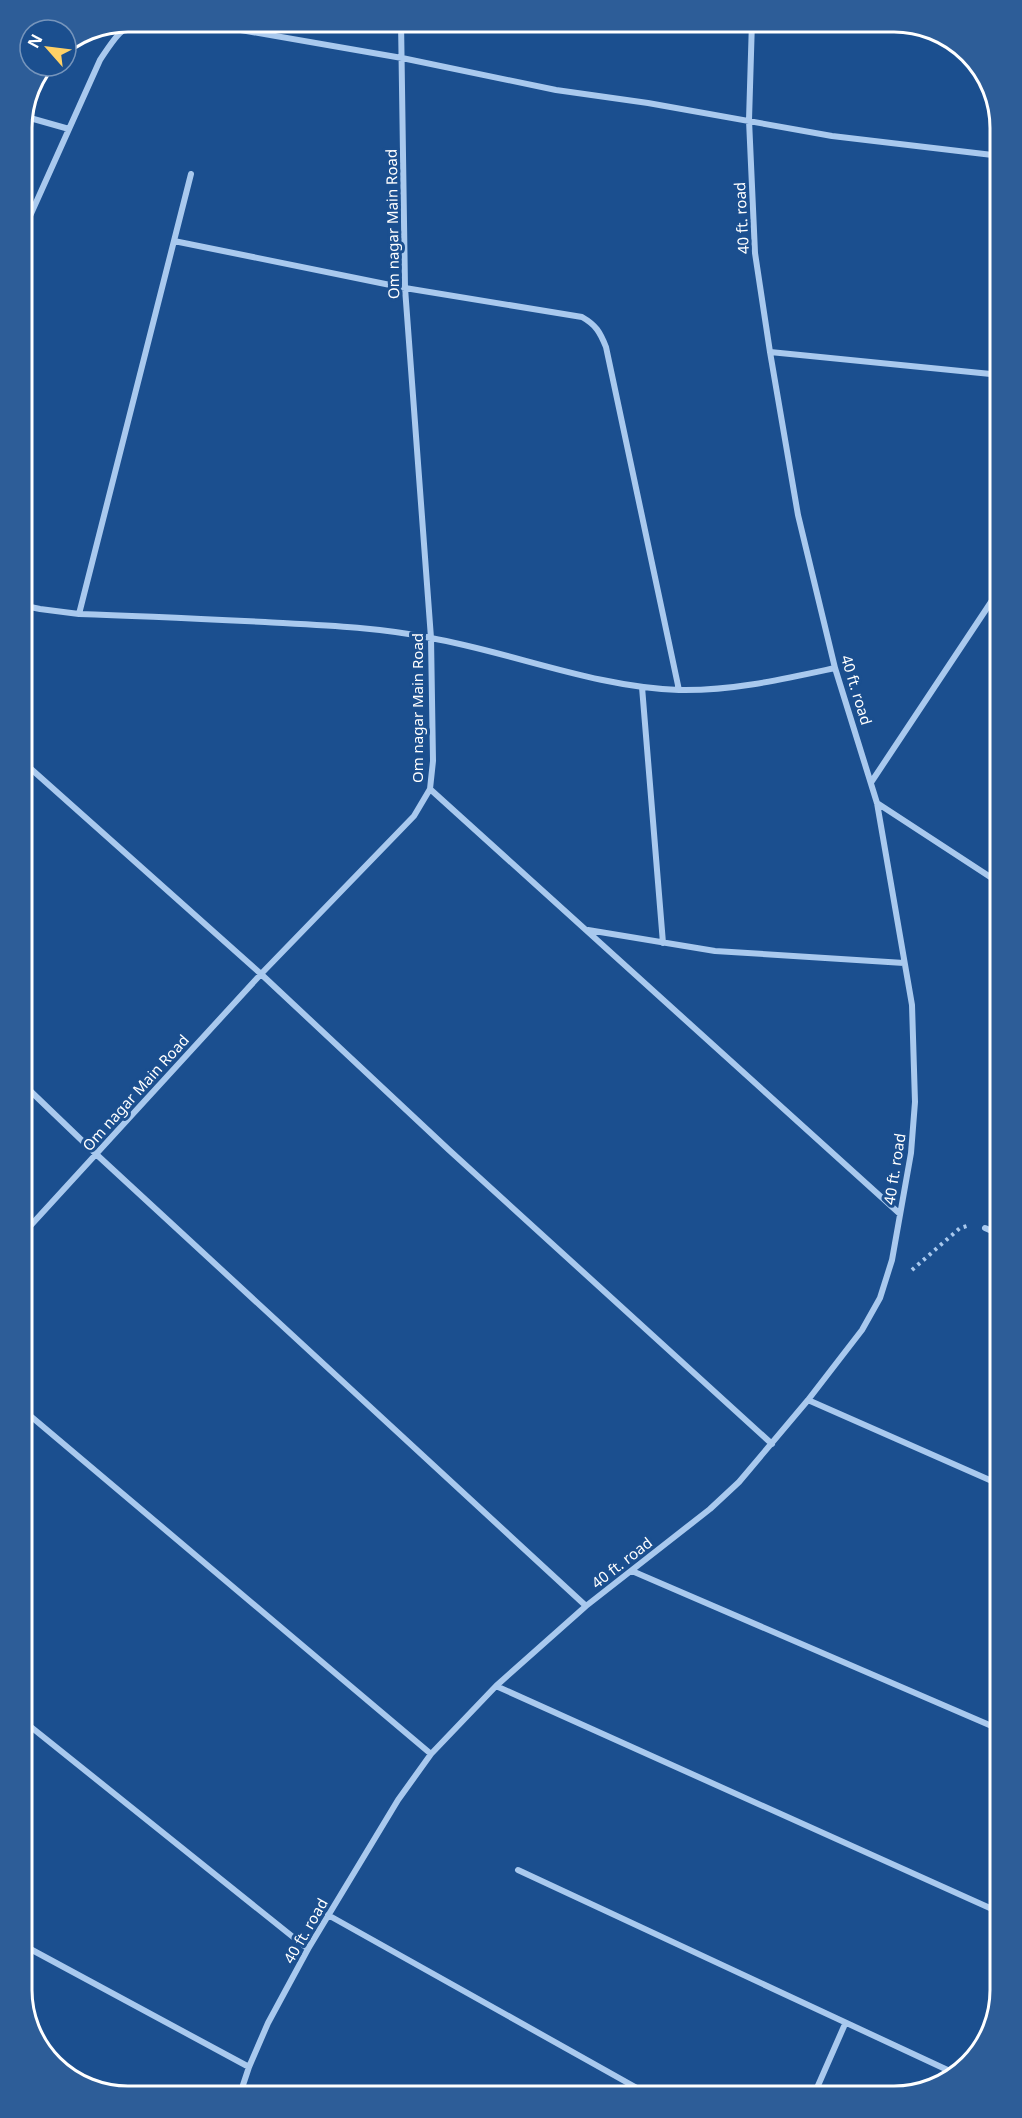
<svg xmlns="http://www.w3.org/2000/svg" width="1022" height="2118" viewBox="0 0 1022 2118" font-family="'Noto Sans',sans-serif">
  <rect width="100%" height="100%" fill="#1b4f8f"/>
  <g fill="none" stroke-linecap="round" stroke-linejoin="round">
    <!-- path -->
    <path stroke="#a9c9ee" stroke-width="4" stroke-dasharray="3 4.5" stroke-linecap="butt" d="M 912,1270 L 960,1228 L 967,1226"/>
    <!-- minor -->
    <path stroke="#a9c9ee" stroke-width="6" d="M 189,21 L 402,58 L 556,90 L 648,103 L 832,136 L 1001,156
      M 23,116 L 69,129
      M 21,236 L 100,60 C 110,45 122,24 141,21
      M 174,241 L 405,288 L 582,317 C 596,325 600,332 606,347 L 679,690
      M 770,352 L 1001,375
      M 21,605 L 40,609 L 79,614 C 141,616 203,619 265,622 C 320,625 377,627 431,638 C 514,653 594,687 679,690 C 732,691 784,679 835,668
      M 79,614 L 191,174
      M 642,687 L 663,943
      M 21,760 L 261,974 L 449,1150 L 772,1444
      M 872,781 L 1001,587
      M 430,789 L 900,1214
      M 877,803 L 1001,884
      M 588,930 L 715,951 L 904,963
      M 21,1082 L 96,1154 L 586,1606
      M 985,1228 L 1001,1235
      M 21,1236 L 261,974 L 414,816 L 430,789 L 433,761 L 431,638 L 405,288 L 401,21
      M 808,1400 L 1001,1485
      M 21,1408 L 431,1754
      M 632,1571 L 1001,1730
      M 496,1686 L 1001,1913
      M 21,1719 L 308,1949
      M 518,1870 L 954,2073
      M 328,1915 L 653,2097
      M 21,1944 L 249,2067
      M 239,2097 L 249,2067 L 268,2023 L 308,1949 L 398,1800 L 431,1754 L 496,1686 L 586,1606 L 710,1509 L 739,1482 L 808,1400 L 862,1330 L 880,1298 L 892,1260 L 911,1153 L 915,1102 L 912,1005 L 877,803 L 835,668 L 798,515 L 770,352 L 755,253 L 749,120 L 752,21
      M 813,2097 L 845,2024"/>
  </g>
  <g text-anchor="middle" stroke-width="6" stroke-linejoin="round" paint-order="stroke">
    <!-- street labels -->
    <g font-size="15" fill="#fff" stroke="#1b4f8f">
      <text transform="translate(742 218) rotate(-93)" y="5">40 ft. road</text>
      <text transform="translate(393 224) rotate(-91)" y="5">Om nagar Main Road</text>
      <text transform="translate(856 690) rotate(73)" y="5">40 ft. road</text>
      <text transform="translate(418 708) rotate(-90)" y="5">Om nagar Main Road</text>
      <text transform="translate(136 1093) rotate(-48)" y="5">Om nagar Main Road</text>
      <text transform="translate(895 1169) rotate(-81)" y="5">40 ft. road</text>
      <text transform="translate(622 1563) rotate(-38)" y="5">40 ft. road</text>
      <text transform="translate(306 1931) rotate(-60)" y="5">40 ft. road</text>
    </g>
  </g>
  <!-- crop -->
  <path d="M0 0H1022V2118H0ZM128 32H894A96 96 0 0 1 990 128V1990A96 96 0 0 1 894 2086H128A96 96 0 0 1 32 1990V128A96 96 0 0 1 128 32Z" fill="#2d5d98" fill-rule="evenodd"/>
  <path fill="none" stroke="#fff" stroke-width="3" d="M128 32H894A96 96 0 0 1 990 128V1990A96 96 0 0 1 894 2086H128A96 96 0 0 1 32 1990V128A96 96 0 0 1 128 32Z"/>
  <!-- north arrow -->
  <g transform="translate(48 48) rotate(298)"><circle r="28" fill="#1b4f8f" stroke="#7695bc" stroke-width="1.5"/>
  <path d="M0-4.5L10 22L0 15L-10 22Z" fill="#ffd166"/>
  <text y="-9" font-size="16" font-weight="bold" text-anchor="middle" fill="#ffffff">N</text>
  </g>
</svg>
